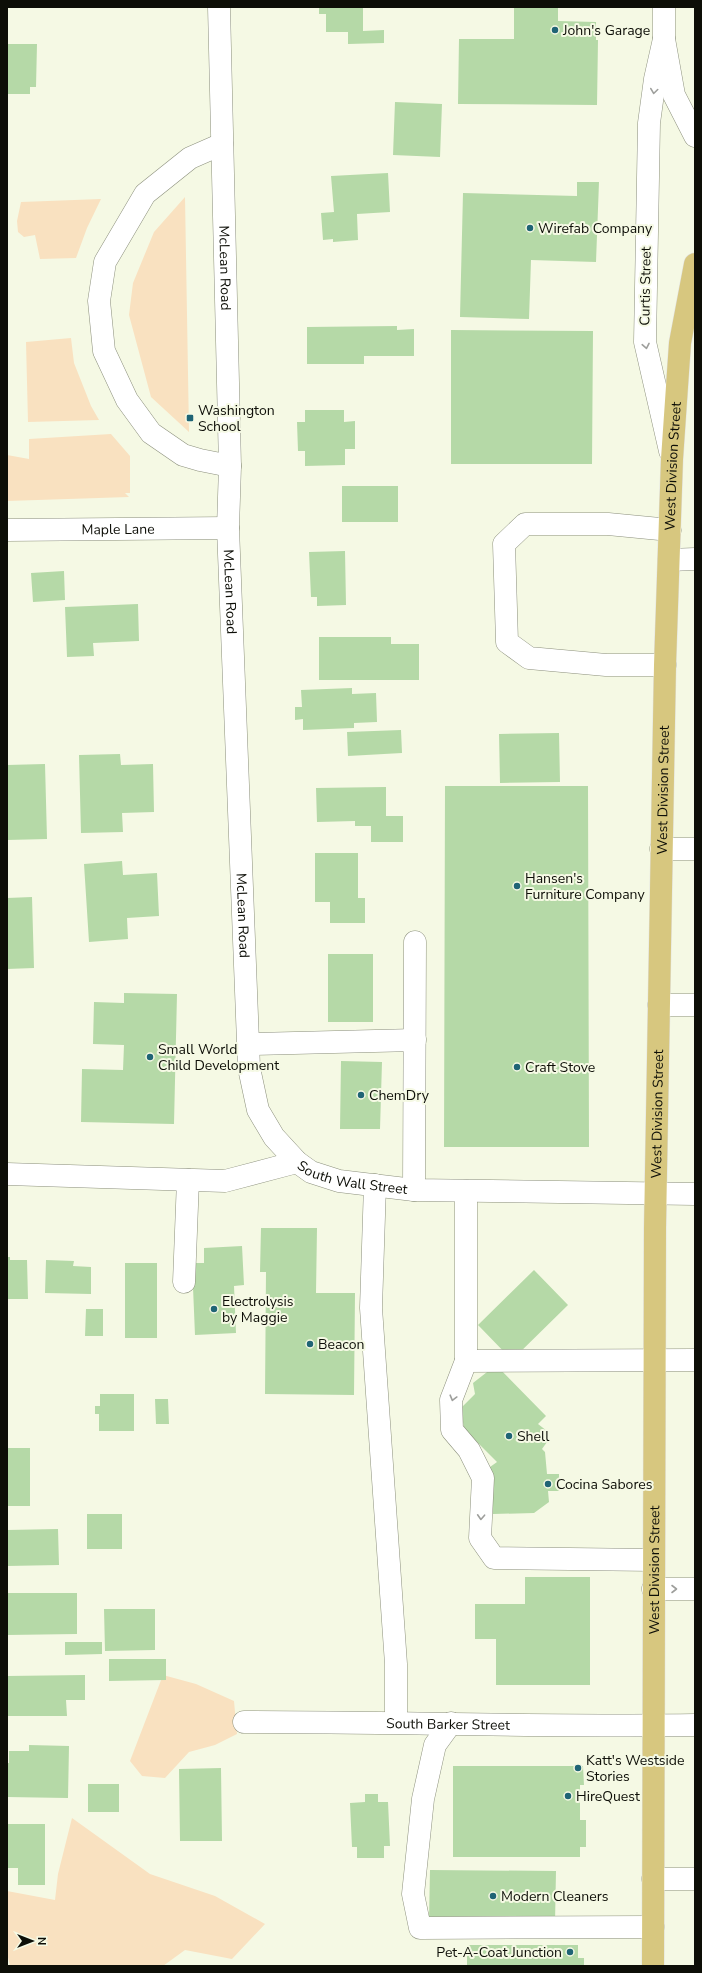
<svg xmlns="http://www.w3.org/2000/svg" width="702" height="1973" viewBox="0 0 702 1973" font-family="'Nunito Sans',sans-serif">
  <rect width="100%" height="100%" fill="#f5f9e4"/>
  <!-- green -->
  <path fill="#f9e1c0" d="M 185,197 L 189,432 L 151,397 L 129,315 L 133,283 L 154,232 Z
    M 101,199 L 87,228 L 76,258 L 40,259 L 35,235 L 24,237 L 18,232 L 17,221 L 21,202 Z
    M 71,338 L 74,363 L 91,406 L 99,420 L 28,422 L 26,342 Z
    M 111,434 L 130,456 L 130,493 L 125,493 L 129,497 L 7,501 L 7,455 L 29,459 L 29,439 Z
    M 163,1675 L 196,1684 L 234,1701 L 237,1734 L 215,1745 L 189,1752 L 165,1778 L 142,1776 L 130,1761 Z
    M 72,1818 L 150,1874 L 215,1896 L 265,1924 L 232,1959 L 185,1950 L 163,1966 L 10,1966 L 7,1953 L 7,1891 L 55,1900 L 58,1874 Z"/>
  <!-- building -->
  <path fill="#b5d9a7" d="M 319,7 L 363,7 L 363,31 L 384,30 L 384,43 L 348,44 L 348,32 L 326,32 L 326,14 L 319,14 Z
    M 514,7 L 558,7 L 558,21 L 596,22 L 596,40 L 598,40 L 597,105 L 458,104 L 459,39 L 514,39 Z
    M 7,44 L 37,44 L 36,87 L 30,87 L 30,94 L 7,94 Z
    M 395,102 L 442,104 L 440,157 L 393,155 Z
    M 388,173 L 390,212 L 357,214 L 358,240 L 333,242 L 333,239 L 323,240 L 321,213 L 334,212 L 331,176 Z
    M 577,182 L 599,182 L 596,262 L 531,260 L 529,319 L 460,317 L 463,193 L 577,196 Z
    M 397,326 L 397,330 L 414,329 L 414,356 L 364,356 L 364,364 L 307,364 L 307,327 Z
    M 451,330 L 593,331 L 592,464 L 451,464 Z
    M 305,410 L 344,410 L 344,422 L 355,421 L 355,449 L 345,449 L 345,465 L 305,466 L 305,451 L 298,451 L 297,422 L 305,422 Z
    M 342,486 L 398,486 L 398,522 L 342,522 Z
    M 345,551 L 346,605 L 317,606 L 317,597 L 311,597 L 309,552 Z
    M 64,571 L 65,600 L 33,602 L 31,573 Z
    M 138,604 L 139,641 L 93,643 L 94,656 L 67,657 L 65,607 Z
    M 319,637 L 391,637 L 391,644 L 419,644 L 419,680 L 319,680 Z
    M 352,688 L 352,694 L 376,693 L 377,722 L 354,723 L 354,728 L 303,730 L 303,719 L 295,720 L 295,707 L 302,707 L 301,690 Z
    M 401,730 L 402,753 L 348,756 L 347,732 Z
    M 559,733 L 560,782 L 500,783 L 499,734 Z
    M 120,754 L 121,765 L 153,764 L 154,812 L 122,813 L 123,832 L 81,833 L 79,755 Z
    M 45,764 L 47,839 L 7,840 L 7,765 Z
    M 445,786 L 588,786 L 589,1147 L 444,1147 Z
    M 386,787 L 386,816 L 403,816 L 403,842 L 371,842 L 371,826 L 355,826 L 355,821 L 317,822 L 316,788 Z
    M 315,853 L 358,853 L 358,898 L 365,898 L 365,923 L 330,923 L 330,902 L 315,902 Z
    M 122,861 L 123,875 L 157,873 L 159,916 L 127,918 L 128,939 L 89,942 L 84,864 Z
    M 32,897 L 34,968 L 7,969 L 7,898 Z
    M 328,954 L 373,954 L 373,1022 L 328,1022 Z
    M 124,993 L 177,994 L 174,1124 L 81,1122 L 82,1069 L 123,1070 L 124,1045 L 93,1044 L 94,1002 L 124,1003 Z
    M 341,1061 L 382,1062 L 380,1129 L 340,1129 Z
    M 261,1228 L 317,1228 L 316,1293 L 355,1293 L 354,1395 L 265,1394 L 266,1272 L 260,1272 Z
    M 242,1246 L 244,1285 L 234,1286 L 236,1333 L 195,1335 L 192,1263 L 204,1263 L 204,1248 Z
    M 7,1257 L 10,1257 L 10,1260 L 27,1260 L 28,1299 L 7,1299 Z
    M 46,1260 L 74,1261 L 73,1266 L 91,1267 L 91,1294 L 45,1293 Z
    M 125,1263 L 157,1263 L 157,1338 L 125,1338 Z
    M 534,1270 L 568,1305 L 512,1360 L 478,1325 Z
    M 86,1309 L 103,1309 L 103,1336 L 85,1336 Z
    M 496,1365 L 546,1416 L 538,1424 L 547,1431 L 547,1442 L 542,1449 L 545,1452 L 547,1474 L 559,1474 L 559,1491 L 548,1491 L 549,1502 L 534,1513 L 493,1514 L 490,1467 L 497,1462 L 464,1429 L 461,1408 L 475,1394 L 473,1383 Z
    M 100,1394 L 134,1394 L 134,1431 L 99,1431 L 99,1414 L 95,1414 L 95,1406 L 100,1406 Z
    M 155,1399 L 168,1399 L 169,1424 L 156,1424 Z
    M 7,1448 L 30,1448 L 30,1506 L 7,1506 Z
    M 87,1514 L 122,1514 L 122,1549 L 87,1549 Z
    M 58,1529 L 59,1565 L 7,1566 L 7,1530 Z
    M 525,1577 L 590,1577 L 590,1685 L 496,1685 L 496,1639 L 475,1639 L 475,1604 L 525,1604 Z
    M 7,1593 L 77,1593 L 77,1634 L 7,1635 Z
    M 104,1609 L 155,1609 L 155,1650 L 105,1651 Z
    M 65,1642 L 102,1642 L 102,1654 L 65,1655 Z
    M 109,1659 L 166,1659 L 166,1680 L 109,1681 Z
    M 85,1675 L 85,1700 L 66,1700 L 67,1716 L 7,1716 L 7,1676 Z
    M 29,1745 L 69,1746 L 68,1798 L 7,1797 L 7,1763 L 9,1763 L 9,1751 L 29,1751 Z
    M 453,1766 L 583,1766 L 584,1785 L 580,1785 L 580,1820 L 586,1820 L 586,1847 L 580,1847 L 580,1857 L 453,1857 Z
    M 221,1768 L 222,1841 L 180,1841 L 179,1769 Z
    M 88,1784 L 119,1784 L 119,1812 L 88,1812 Z
    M 365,1794 L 378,1794 L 378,1802 L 388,1802 L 390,1846 L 384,1846 L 384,1858 L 357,1858 L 357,1847 L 352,1847 L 350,1803 L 365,1802 Z
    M 7,1824 L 45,1824 L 45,1885 L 18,1885 L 18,1868 L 7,1868 Z
    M 430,1870 L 556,1871 L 555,1923 L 429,1921 Z
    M 467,1945 L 578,1945 L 578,1958 L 584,1958 L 584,1966 L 467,1966 Z"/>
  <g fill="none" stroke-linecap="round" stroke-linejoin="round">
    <defs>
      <g id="minor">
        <path id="s1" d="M 219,7 L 230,466 L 228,528 L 249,1068 L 258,1110 L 274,1137 L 297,1162 L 311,1172 L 339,1181 L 414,1190 L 695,1194"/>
        <path d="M 664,7 L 664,39 L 674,95 L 695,136"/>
        <path d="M 664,39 L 655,79 L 649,123 L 645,342 L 670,451"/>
        <path d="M 222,144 L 190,158 L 145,194 L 105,262 L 99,301 L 104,351 L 127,400 L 151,433 L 183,455 L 200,460 L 230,466"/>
        <path id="s2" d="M 7,530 L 228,528"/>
        <path d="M 669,560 L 695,559"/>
        <path d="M 665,665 L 606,665 L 529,658 L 507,642 L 504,544 L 525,524 L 608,524 L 670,530"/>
        <path d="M 661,849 L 695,849"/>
        <path d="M 659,1005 L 695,1005"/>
        <path d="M 249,1044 L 415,1040"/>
        <path d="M 7,1174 L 225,1181 L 297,1162"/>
        <path d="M 375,1185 L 371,1308 L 396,1664 L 396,1722"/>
        <path d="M 414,1190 L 415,942"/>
        <path d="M 466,1191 L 466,1361 L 695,1360"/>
        <path d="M 184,1282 L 188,1180"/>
        <path d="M 466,1361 L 451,1400 L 452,1430 L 469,1450 L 483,1478 L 480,1538 L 494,1558 L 653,1560"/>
        <path d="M 653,1589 L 695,1589"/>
        <path id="s3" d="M 244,1722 C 395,1722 545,1727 695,1725"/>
        <path d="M 451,1723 L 435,1745 L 423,1799 L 413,1894 L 420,1928 L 653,1927"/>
        <path d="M 653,1879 L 695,1879"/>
      </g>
      <g id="major">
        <path id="s4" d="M 653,1966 L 655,1228 L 665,665 L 672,459 L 680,343 L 695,264"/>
      </g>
    </defs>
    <!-- minor casing -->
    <use href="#minor" stroke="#8c907d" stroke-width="23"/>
    <!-- major casing -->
    <use href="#major" stroke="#e2e2e1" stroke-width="23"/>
    <!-- minor -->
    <use href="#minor" stroke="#fff" stroke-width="22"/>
    <!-- major -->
    <use href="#major" stroke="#d7c77f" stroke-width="22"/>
  </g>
  <!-- one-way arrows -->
  <defs><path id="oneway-chevron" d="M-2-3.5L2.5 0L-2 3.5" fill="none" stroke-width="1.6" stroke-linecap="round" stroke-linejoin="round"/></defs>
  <g stroke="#9e9f9c">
    <use href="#oneway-chevron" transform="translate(654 91) rotate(98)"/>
    <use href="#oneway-chevron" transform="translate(646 346) rotate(79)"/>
    <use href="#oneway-chevron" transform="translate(453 1398) rotate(105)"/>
    <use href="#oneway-chevron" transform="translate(481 1517) rotate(93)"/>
    <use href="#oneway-chevron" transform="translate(674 1589)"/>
  </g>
  <!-- markers -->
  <g fill="#1f6475" stroke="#f5f9e4" stroke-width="1.5">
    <circle cx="555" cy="30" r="4"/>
    <circle cx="530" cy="228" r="4"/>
    <rect x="186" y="414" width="8" height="8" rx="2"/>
    <circle cx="517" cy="886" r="4"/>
    <circle cx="150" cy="1057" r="4"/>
    <circle cx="517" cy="1067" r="4"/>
    <circle cx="361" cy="1095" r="4"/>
    <circle cx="214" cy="1309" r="4"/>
    <circle cx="310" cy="1344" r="4"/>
    <circle cx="509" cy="1436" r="4"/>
    <circle cx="548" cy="1484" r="4"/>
    <circle cx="578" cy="1768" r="4"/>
    <circle cx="568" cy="1796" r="4"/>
    <circle cx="493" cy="1896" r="4"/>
    <circle cx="570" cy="1952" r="4"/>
  </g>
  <g text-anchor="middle" stroke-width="4" stroke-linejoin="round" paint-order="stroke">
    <!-- poi labels -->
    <g font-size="14" fill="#0d0e07" stroke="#f5f9e4" text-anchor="start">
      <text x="563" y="35">John's Garage</text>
      <text x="538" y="233">Wirefab Company</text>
      <text x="198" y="415">Washington<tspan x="198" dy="16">School</tspan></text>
      <text x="525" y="883">Hansen's<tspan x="525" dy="16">Furniture Company</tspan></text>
      <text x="158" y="1054">Small World<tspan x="158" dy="16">Child Development</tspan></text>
      <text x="525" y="1072">Craft Stove</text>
      <text x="369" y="1100">ChemDry</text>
      <text x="222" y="1306">Electrolysis<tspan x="222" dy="16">by Maggie</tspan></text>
      <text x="318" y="1349">Beacon</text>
      <text x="517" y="1441">Shell</text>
      <text x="556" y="1489">Cocina Sabores</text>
      <text x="586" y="1765">Katt's Westside<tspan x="586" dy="16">Stories</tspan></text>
      <text x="576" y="1801">HireQuest</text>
      <text x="501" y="1901">Modern Cleaners</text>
      <text x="562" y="1957" text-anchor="end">Pet-A-Coat Junction</text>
    </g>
    <!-- street labels -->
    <g font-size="14" fill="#0d0e07" stroke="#f5f9e4">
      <text dy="5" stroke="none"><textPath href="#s1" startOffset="261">McLean Road</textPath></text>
      <text transform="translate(645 286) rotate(-89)" y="5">Curtis Street</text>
      <text dy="5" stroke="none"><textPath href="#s4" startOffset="1500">West Division Street</textPath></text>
      <text dy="5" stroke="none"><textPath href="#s2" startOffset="111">Maple Lane</textPath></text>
      <text dy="5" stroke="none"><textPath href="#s1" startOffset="585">McLean Road</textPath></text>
      <text dy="5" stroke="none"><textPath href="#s4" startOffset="1176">West Division Street</textPath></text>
      <text dy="5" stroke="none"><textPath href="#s1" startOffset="909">McLean Road</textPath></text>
      <text dy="5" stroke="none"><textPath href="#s4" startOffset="852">West Division Street</textPath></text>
      <text dy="5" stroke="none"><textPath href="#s1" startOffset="1229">South Wall Street</textPath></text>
      <text dy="5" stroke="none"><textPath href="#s4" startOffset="396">West Division Street</textPath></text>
      <text dy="5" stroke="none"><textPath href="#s3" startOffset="204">South Barker Street</textPath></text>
    </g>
  </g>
  <!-- border -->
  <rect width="702" height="1973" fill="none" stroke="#0d0e07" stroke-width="16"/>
  <!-- north arrow -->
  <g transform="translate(32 1941) rotate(90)" stroke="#f5f9e4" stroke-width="3" paint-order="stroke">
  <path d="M0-3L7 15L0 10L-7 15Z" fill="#0d0e07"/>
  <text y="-6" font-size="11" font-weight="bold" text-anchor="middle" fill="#0d0e07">N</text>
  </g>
</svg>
